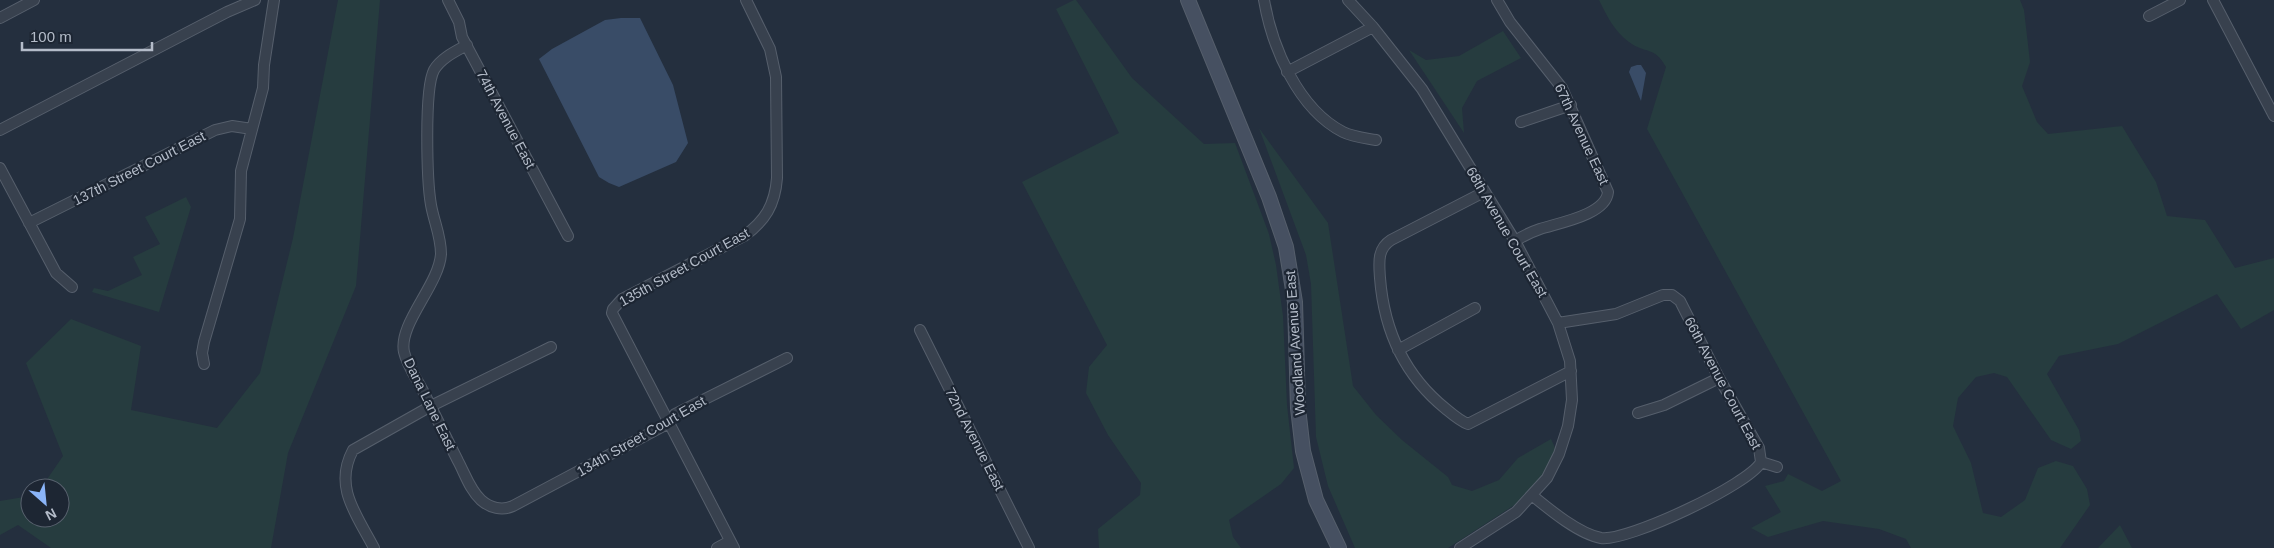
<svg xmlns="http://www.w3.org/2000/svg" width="2274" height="548" viewBox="0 0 2274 548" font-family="Arial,sans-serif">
  <rect width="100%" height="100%" fill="#242f3e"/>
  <!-- green -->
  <path fill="#263c3f" d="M 338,0 L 380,0 L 356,286 L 288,453 L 271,548 L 51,548 L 18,525 L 0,535 L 0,501 L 30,496 L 30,518 L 60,518 L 60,488 L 41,488 L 63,456 L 26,363 L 71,319 L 141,346 L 131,410 L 217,428 L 260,373 L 293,238 Z
    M 1074,0 L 1076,0 L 1132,78 L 1204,144 L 1235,143 L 1269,234 L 1276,265 L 1283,316 L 1287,405 L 1294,468 L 1281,484 L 1229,520 L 1233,537 L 1241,548 L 1099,548 L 1098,529 L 1140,495 L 1141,483 L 1108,435 L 1086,393 L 1089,367 L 1107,345 L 1022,182 L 1119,133 L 1056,9 Z
    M 1599,0 L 2020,0 L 2024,10 L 2030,62 L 2022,86 L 2037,122 L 2048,134 L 2122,126 L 2156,182 L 2167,216 L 2205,220 L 2235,268 L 2274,258 L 2274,310 L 2241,329 L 2217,294 L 2118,344 L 2059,356 L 2047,374 L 2079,430 L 2081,441 L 2071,449 L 2051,440 L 2007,377 L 1994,373 L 1976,377 L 1958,398 L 1953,426 L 1971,463 L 1983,513 L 2001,517 L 2025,500 L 2038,468 L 2056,461 L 2073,466 L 2087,489 L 2090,505 L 2060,548 L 1911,548 L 1906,539 L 1879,529 L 1823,521 L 1768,537 L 1751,528 L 1781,512 L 1765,486 L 1784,481 L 1788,474 L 1822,491 L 1841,481 L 1647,129 L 1666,67 C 1655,46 1645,54 1629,42 C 1614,31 1607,16 1599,0 Z
    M 1503,31 L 1521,58 L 1477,81 L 1462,108 L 1464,133 L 1409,50 L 1426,60 L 1459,56 Z
    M 1259,128 L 1328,223 L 1353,386 L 1376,415 L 1402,440 L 1448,477 L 1452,485 L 1472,491 L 1499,480 L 1518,458 L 1551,439 L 1556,450 L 1538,484 L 1516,504 L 1448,548 L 1355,548 L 1328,486 L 1316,437 L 1311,284 L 1306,255 Z
    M 186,197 L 191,207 L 159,312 L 92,292 L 94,288 L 108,291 L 142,275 L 133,257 L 160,244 L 145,217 Z
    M 2120,525 L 2132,548 L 2098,548 Z"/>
  <!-- water -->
  <path fill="#394c67" d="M 621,18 L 640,18 L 673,85 L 688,143 L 676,162 L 619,187 L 609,183 L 599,177 L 539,59 L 552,49 L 605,20 Z
    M 1637,65 L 1641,65 L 1646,73 L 1641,101 L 1629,72 L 1631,67 Z"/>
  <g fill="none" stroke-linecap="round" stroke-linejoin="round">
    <defs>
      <path id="street" d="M 448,0 L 459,22 L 462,37 L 568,236
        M 1264,0 C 1272,47 1298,109 1343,132 C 1353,137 1365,138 1376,140
        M 1348,0 L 1373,27 L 1422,89 L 1515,241 L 1558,323 L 1570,361 L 1572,400 L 1568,426 L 1559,454 L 1547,478 L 1516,512 L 1460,548
        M 1497,0 L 1510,22 L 1562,88 L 1608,192 C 1606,215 1558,223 1540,229 C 1531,232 1523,236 1515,241
        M 2213,0 L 2274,116
        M 2149,16 L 2180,0
        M 0,18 L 34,0
        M 467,45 C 456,51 441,58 434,70 C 424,89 427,182 431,205 C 434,222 441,236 441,254 C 439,285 398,324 404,352 C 407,365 416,378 422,389 C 434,413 446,437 458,461 C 465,474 470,490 481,500 C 490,508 502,511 513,506 L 669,423 L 675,414 L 787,358
        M 1287,72 L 1373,27
        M 1521,122 L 1571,105
        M 0,130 L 227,12 L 255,0
        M 0,168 L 56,273 L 72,287
        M 1484,192 L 1391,240 C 1377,249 1379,263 1380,278 C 1384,330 1405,376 1446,409 C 1452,414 1460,421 1468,424 L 1571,371
        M 29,223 L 215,130 L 232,126 L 252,129
        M 1558,323 L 1616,314 L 1663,295 L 1672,295 L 1680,301 L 1719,378 L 1759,448 L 1761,462
        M 920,330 L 1029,548
        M 1398,350 L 1475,308
        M 204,364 L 202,353 L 204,342 L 240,219 L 241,171 L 263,88 L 264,65 L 274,0
        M 1638,413 L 1664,405 L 1719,378
        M 1761,462 L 1777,467
        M 1533,496 C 1550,510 1579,534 1601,538 C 1627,542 1750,484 1761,462
        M 374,548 C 357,515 333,487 353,450 L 431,406 L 551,347
        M 717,548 L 730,541
        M 734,548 L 612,313 L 613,309 L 622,299 L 744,236 C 765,221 775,205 777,178 L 776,77 L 770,49 L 746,0"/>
      <path id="secondary" d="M 1188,0 L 1269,197 L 1286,247 L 1295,302 L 1298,408 L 1303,451 L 1316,500 L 1339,548"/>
    </defs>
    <!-- street casing -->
    <use href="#street" stroke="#565f6c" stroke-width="12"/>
    <!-- secondary casing -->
    <use href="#secondary" stroke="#565f6c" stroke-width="16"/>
    <!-- street -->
    <use href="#street" stroke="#38414e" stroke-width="10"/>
    <!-- secondary -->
    <use href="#secondary" stroke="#465061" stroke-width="14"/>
  </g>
  <g text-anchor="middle" stroke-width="4.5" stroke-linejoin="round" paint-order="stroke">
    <!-- street labels -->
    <g font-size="14" fill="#b4bcc9" stroke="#1d2633">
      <text transform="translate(506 119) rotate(62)" y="5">74th Avenue East</text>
      <text transform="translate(1582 134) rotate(65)" y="5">67th Avenue East</text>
      <text transform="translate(139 168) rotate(-27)" y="5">137th Street Court East</text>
      <text transform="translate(1507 232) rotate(60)" y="5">68th Avenue Court East</text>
      <text transform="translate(684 267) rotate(-29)" y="5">135th Street Court East</text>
      <text transform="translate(1295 343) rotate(-94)" y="5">Woodland Avenue East</text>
      <text transform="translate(1723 383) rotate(62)" y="5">66th Avenue Court East</text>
      <text transform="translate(430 404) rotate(64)" y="5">Dana Lane East</text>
      <text transform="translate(641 436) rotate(-30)" y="5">134th Street Court East</text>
      <text transform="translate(975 439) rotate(63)" y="5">72nd Avenue East</text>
    </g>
  </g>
  <!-- north arrow -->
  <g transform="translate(45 503) rotate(153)"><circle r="24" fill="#1d2633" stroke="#59626f"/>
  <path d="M0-4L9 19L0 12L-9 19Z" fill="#8ab4f8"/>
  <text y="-8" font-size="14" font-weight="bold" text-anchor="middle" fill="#b4bcc9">N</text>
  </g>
  <!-- scale -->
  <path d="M22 42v8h130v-8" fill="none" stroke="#b4bcc9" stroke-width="2.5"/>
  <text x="30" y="42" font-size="15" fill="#b4bcc9" stroke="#1d2633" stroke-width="4" paint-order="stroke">100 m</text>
</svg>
